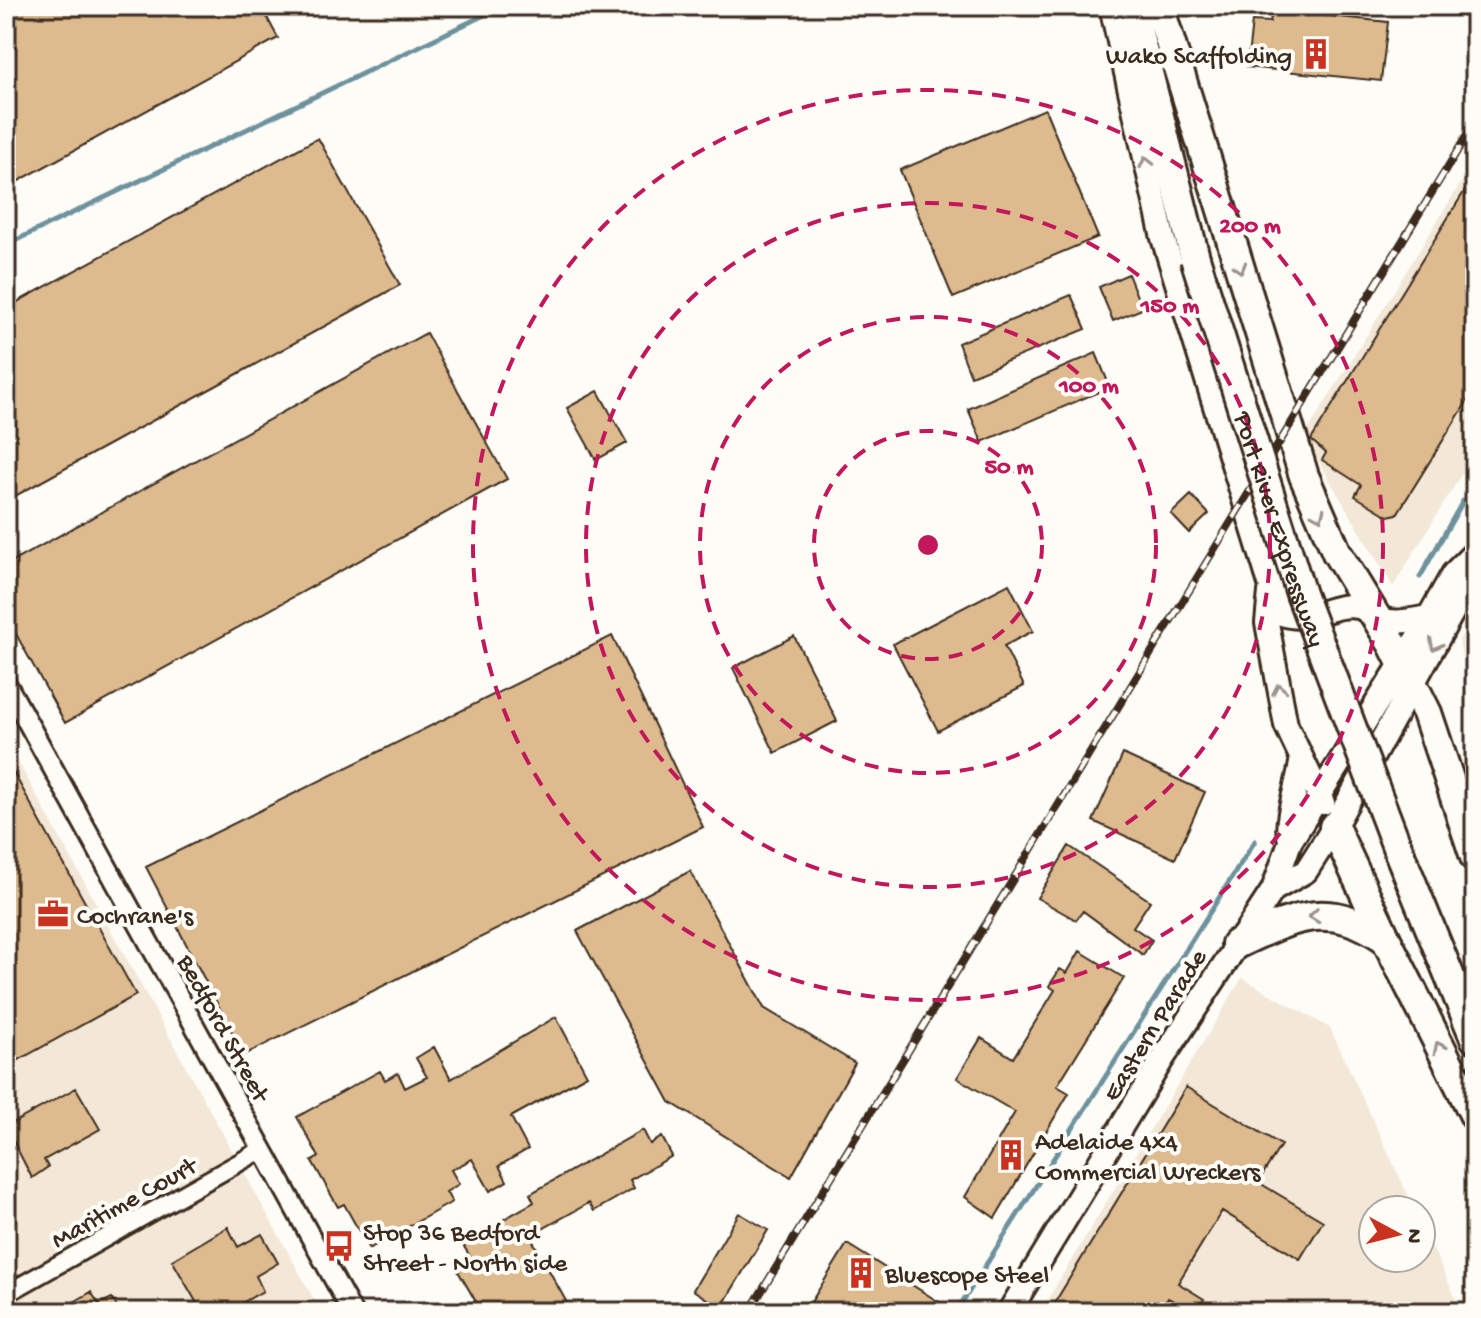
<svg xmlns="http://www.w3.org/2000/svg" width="1481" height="1318" viewBox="0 0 1481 1318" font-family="'Gochi Hand',sans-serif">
  <rect width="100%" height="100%" fill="#fdfcf7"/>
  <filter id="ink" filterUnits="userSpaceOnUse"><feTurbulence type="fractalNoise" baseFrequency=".0125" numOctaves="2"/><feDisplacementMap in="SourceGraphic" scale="16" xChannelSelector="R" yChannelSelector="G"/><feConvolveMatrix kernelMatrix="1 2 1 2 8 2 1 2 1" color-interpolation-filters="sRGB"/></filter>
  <g filter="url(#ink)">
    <!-- built -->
    <path fill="#f3e8d8" d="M 1475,160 L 1475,452 L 1393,587 L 1304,437 Z
      M 1475,611 L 1475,711 L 1471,708 L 1459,640 Z
      M 6,740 L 321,1312 L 6,1312 Z
      M 1242,978 L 1330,1028 L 1415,1210 L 1373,1210 L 1373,1258 L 1421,1258 L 1421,1223 L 1462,1312 L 1040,1312 Z"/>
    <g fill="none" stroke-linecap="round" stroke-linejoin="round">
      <!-- stream -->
      <path stroke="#6e929d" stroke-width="5" d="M 6,245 L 503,6
        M 1420,577 L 1463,501
        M 956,1312 L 1255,841"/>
    </g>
    <!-- building -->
    <path fill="#ddbb8f" stroke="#3b2a1e" stroke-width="2" d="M 6,6 L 261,6 L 278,38 L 6,188 Z
      M 1272,10 L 1388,22 L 1381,81 L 1247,67 L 1252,21 L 1270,22 Z
      M 1045,109 L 1098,237 L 953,298 L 900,170 Z
      M 318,138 L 400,285 L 6,501 L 6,308 Z
      M 1475,174 L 1475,389 L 1397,514 L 1388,516 L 1355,496 L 1361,485 L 1322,460 L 1326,453 L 1311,440 Z
      M 1128,274 L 1142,309 L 1113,321 L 1099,287 Z
      M 1071,295 L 1086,329 L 971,376 L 958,343 Z
      M 426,333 L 507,479 L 65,723 L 6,616 L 6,565 Z
      M 1096,353 L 1110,387 L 982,442 L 968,409 Z
      M 598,391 L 627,443 L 596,460 L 567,408 Z
      M 1191,495 L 1209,514 L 1189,533 L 1171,514 Z
      M 1009,584 L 1033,631 L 1004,646 L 1024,686 L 938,731 L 893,644 Z
      M 612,636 L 703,827 L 244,1055 L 146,867 Z
      M 794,636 L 837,721 L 775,753 L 733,668 Z
      M 1123,754 L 1205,792 L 1175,859 L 1093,821 Z
      M 6,759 L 136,995 L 6,1067 Z
      M 1069,846 L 1150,901 L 1133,927 L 1152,940 L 1143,955 L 1083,911 L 1076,920 L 1037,898 Z
      M 690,871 L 764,1008 L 855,1063 L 791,1177 L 670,1102 L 577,931 Z
      M 1080,951 L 1124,978 L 1057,1086 L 1069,1093 L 995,1218 L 965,1197 L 1015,1112 L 957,1078 L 981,1038 L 1013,1058 L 1055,990 L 1049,986 L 1060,969 L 1067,973 Z
      M 556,1017 L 587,1075 L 511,1117 L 528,1149 L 499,1166 L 507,1181 L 490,1191 L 472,1159 L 451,1170 L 459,1184 L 446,1192 L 452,1202 L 369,1249 L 344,1204 L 338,1207 L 312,1161 L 319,1157 L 297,1117 L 380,1071 L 385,1080 L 398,1073 L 405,1088 L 427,1077 L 416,1058 L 434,1047 L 451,1079 Z
      M 1186,1087 L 1281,1145 L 1258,1182 L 1323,1221 L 1300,1259 L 1222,1211 L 1178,1283 L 1204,1299 L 1196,1312 L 1168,1298 L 1160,1312 L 1049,1312 Z
      M 76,1088 L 100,1129 L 44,1160 L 48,1167 L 32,1178 L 6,1127 Z
      M 643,1130 L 650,1144 L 662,1137 L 672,1156 L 630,1180 L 634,1188 L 594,1211 L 589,1203 L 530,1236 L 572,1312 L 482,1312 L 458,1271 L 473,1262 L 462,1243 L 534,1202 L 530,1194 Z
      M 739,1213 L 768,1230 L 721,1308 L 693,1290 Z
      M 228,1227 L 238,1247 L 262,1234 L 278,1263 L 256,1276 L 263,1291 L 226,1312 L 202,1312 L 172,1260 Z
      M 847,1244 L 939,1302 L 933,1312 L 805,1312 Z
      M 91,1292 L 99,1304 L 112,1298 L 120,1312 L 57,1312 Z"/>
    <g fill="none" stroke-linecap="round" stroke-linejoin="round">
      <defs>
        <path id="minor" d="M 6,1294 L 263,1149"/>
        <path id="tertiary" d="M 6,683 L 352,1312"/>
        <path id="secondary" d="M 1111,6 L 1163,238 L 1279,613 C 1313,626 1328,602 1358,607 C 1364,608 1369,614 1374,616 C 1394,626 1409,620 1429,617
          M 1270,592 L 1267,623 L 1286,725 L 1323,803
          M 1289,836 C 1285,821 1298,783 1301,763
          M 1273,890 L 1306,871 L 1334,827 L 1472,577 L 1474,554
          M 1009,1312 L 1163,1058 L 1273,890 L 1290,842 L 1413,645 L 1453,574 L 1475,552"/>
        <path id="motorway" d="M 1131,6 L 1195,258
          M 1159,6 L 1304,476 L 1337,553 L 1393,645 L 1427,713 L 1475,857
          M 1334,827 L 1386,939 L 1475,1116
          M 1397,847 L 1475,1038
          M 1236,944 C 1295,917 1328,899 1386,939"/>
      </defs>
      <!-- minor casing -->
      <use href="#minor" stroke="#3b2a1e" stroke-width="22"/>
      <!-- tertiary casing -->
      <use href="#tertiary" stroke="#3b2a1e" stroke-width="24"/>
      <!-- secondary casing -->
      <use href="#secondary" stroke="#3b2a1e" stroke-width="28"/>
      <!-- motorway casing -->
      <use href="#motorway" stroke="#3b2a1e" stroke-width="34"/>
      <!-- minor -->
      <use href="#minor" stroke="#fdfcf7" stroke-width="16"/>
      <!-- tertiary -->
      <use href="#tertiary" stroke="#fdfcf7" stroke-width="18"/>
      <!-- secondary -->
      <use href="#secondary" stroke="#fdfcf7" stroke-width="22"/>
      <!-- motorway -->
      <use href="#motorway" stroke="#fdfcf7" stroke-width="28"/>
      <defs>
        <path id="rail" d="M 749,1312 L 1475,122"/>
      </defs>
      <!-- rail casing -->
      <use href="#rail" stroke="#3b2a1e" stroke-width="8"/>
      <!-- rail -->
      <use href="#rail" stroke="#fdfcf7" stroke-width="5" stroke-dasharray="15" stroke-linecap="butt"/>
      <defs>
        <g id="motorway-bridge">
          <path id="s1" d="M 1195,258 L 1301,594 L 1397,847"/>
        </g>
      </defs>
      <!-- motorway-bridge casing -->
      <use href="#motorway-bridge" stroke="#3b2a1e" stroke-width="34" stroke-linecap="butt"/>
      <!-- motorway-bridge -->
      <use href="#motorway-bridge" stroke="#fdfcf7" stroke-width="28"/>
    </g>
    <!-- one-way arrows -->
    <defs><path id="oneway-chevron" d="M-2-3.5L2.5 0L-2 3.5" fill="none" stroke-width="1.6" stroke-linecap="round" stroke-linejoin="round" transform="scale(2)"/></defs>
    <g stroke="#9c938a">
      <use href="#oneway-chevron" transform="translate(1146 162) rotate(-103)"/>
      <use href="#oneway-chevron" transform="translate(1240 268) rotate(73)"/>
      <use href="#oneway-chevron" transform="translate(1319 515) rotate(66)"/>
      <use href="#oneway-chevron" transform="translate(1435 645) rotate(116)"/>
      <use href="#oneway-chevron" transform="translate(1279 689) rotate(-101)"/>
      <use href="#oneway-chevron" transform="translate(1314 916) rotate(174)"/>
      <use href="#oneway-chevron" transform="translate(1439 1047) rotate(-116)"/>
    </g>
  </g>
  <!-- distance rings -->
  <g fill="none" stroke="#c2185b" stroke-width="4" stroke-dasharray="14 10">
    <circle cx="928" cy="545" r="114"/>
    <circle cx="928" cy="545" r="228"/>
    <circle cx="928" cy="545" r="342"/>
    <circle cx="928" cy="545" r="455"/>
  </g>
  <!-- icons -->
  <defs>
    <symbol id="building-bare" viewBox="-9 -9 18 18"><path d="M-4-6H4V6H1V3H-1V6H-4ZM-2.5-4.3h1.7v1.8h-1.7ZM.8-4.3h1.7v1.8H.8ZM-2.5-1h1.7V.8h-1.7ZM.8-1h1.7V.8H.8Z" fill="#c8321e" stroke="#fdfcf7" stroke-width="2.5" paint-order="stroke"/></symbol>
    <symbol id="office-bare" viewBox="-9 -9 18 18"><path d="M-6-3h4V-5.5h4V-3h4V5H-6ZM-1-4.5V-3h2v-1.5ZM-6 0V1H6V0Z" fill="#c8321e" stroke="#fdfcf7" stroke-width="2.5" paint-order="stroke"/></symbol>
    <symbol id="bus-bare" viewBox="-9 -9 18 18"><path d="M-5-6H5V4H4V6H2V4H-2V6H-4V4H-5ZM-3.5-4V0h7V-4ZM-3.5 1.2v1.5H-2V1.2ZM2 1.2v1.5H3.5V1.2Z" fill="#c8321e" stroke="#fdfcf7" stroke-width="2.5" paint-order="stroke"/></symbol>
  </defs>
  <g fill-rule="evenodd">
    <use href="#building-bare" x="1294" y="32" width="44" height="44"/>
    <use href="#office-bare" x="31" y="892" width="44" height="44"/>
    <use href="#building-bare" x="989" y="1133" width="44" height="44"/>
    <use href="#bus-bare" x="317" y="1224" width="44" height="44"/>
    <use href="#building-bare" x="839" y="1251" width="44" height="44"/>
  </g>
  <g text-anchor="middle" stroke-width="8" stroke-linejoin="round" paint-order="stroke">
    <!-- poi labels -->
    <g font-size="26" fill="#3b2a1e" stroke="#fdfcf7" text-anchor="start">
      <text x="1292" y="63" text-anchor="end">Wako Scaffolding</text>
      <text x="77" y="923">Cochrane's</text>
      <text x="1035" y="1149">Adelaide 4x4<tspan x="1035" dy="30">Commercial Wreckers</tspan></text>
      <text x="363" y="1240">Stop 36 Bedford<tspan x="363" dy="30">Street - North side</tspan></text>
      <text x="885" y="1282">Bluescope Steel</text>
    </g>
    <!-- street labels -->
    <g font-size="26" fill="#3b2a1e" stroke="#fdfcf7">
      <text dy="9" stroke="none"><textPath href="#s1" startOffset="284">Port River Expressway</textPath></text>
      <text transform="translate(1153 1024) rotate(-58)" y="9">Eastern Parade</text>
      <text transform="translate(225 1027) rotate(61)" y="9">Bedford Street</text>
      <text transform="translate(123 1201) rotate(-29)" y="9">Maritime Court</text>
    </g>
  </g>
  <circle cx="928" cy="545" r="12" fill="#c2185b" stroke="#fdfcf7" stroke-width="4"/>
  <g font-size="24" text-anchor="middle" font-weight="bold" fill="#c2185b" stroke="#fdfcf7" stroke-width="8" stroke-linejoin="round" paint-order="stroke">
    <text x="1250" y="232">200 m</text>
    <text x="1170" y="312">150 m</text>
    <text x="1089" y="392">100 m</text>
    <text x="1009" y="473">50 m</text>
  </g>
  <!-- margin -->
  <rect width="1481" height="1318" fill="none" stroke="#fdfcf7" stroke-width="32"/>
  <rect x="16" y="16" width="1449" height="1286" fill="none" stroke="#3b2a1e" stroke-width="3" filter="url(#ink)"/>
  <!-- north arrow -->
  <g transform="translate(1397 1234) rotate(97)"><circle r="38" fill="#fdfcf7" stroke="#afa8a0" stroke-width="2"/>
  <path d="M0-6L14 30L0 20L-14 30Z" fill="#c8321e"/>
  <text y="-12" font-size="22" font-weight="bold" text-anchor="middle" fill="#3b2a1e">N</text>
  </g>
</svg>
